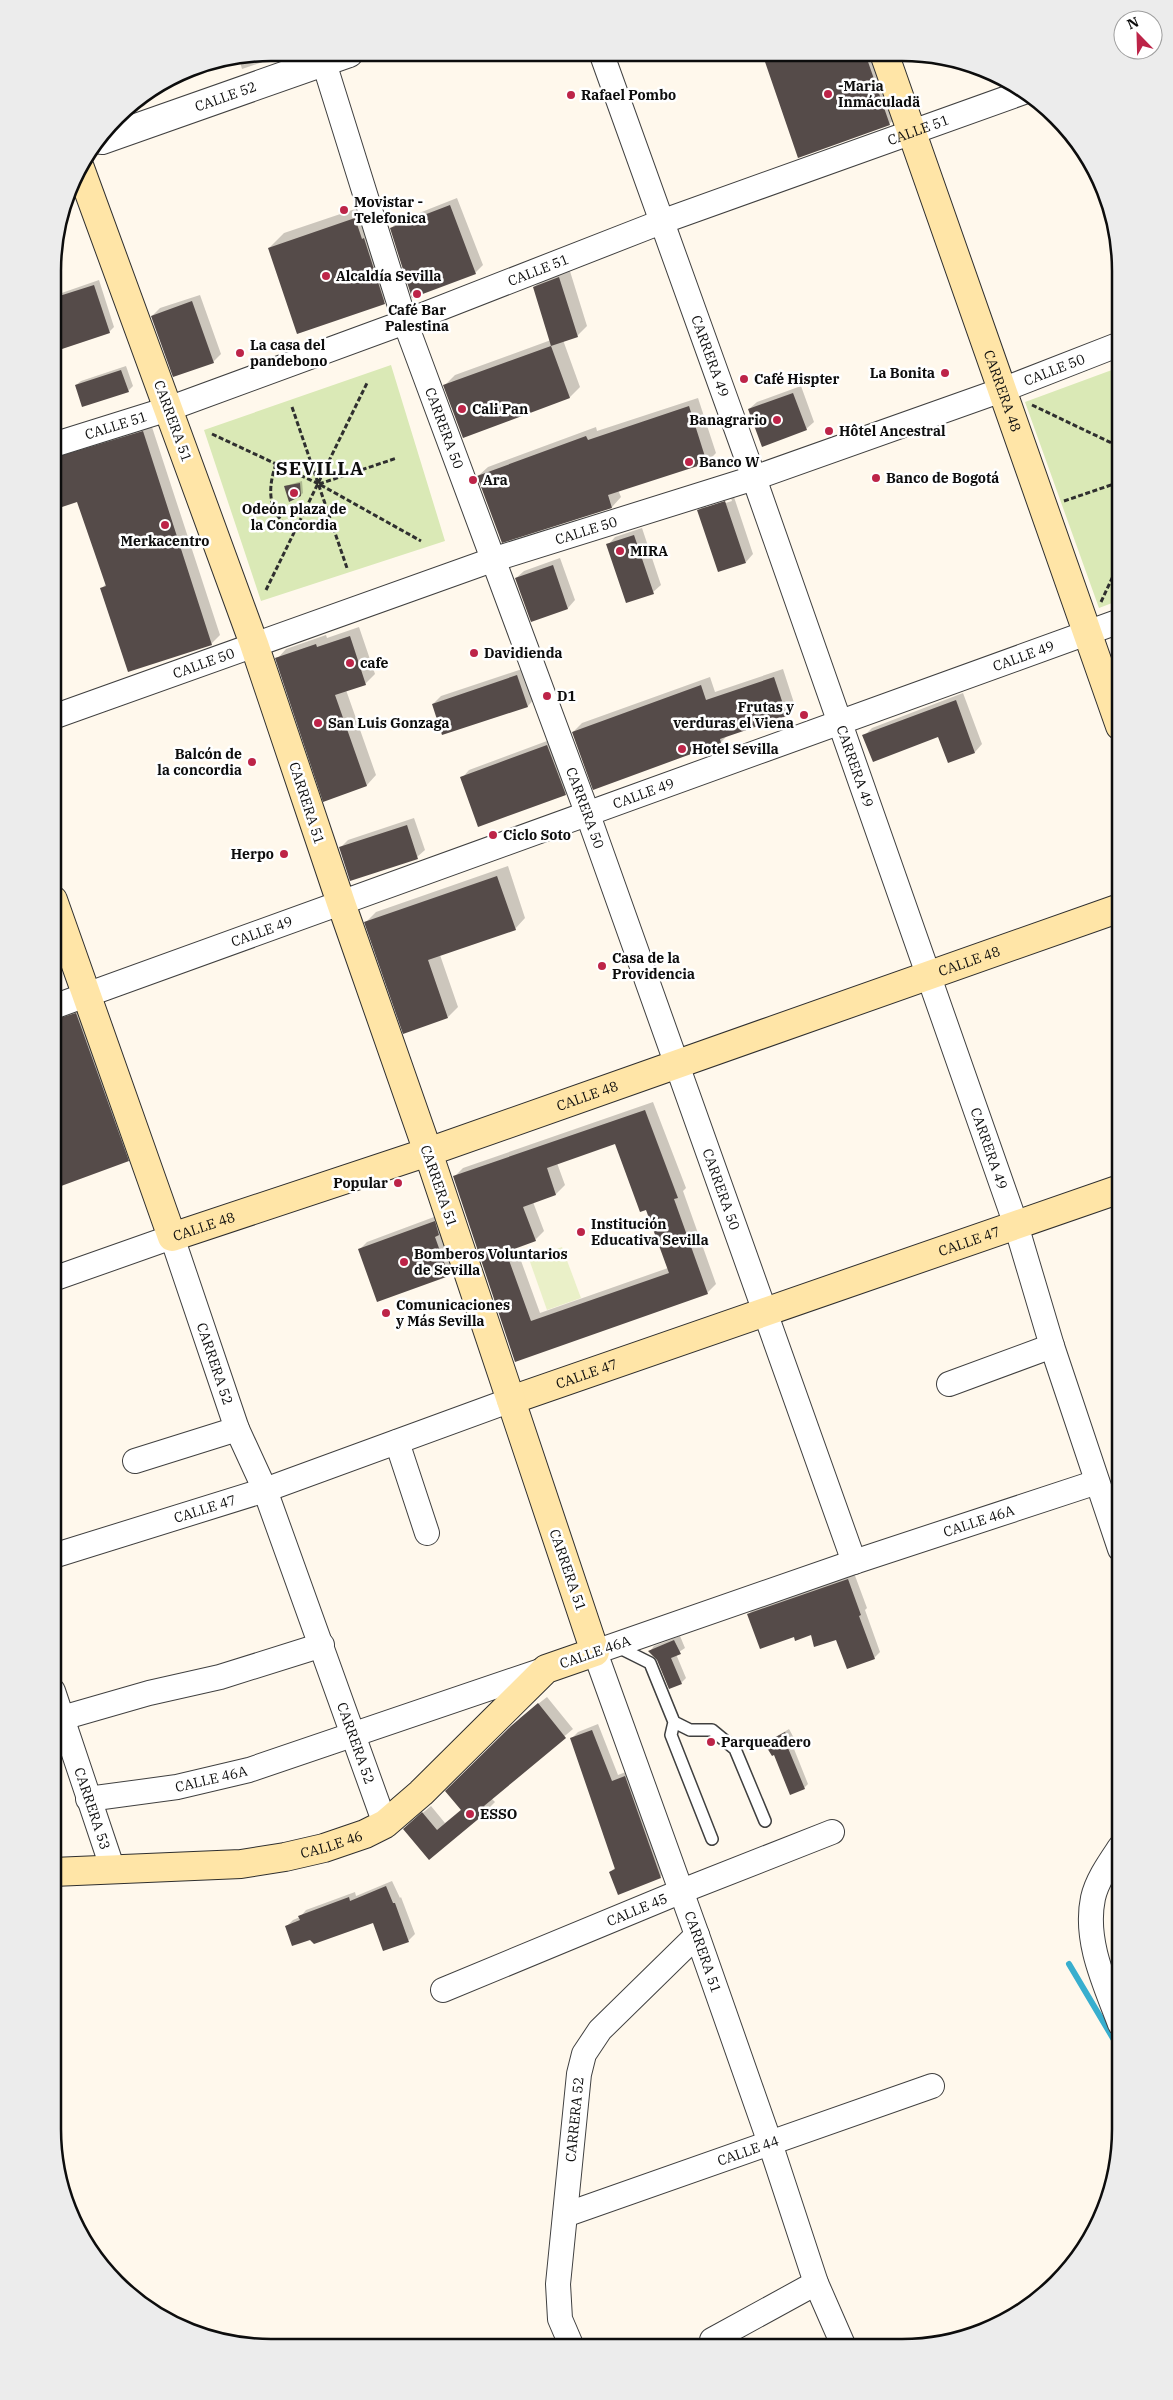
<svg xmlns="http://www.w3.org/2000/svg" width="1173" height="2400" viewBox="0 0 1173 2400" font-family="'IBM Plex Serif',serif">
  <rect width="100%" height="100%" fill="#fff8ec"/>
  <!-- green -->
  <path fill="#dae9b6" d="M 391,365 L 445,541 L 261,601 L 204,430 Z
    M 1120,367 L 1120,600 L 1099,608 L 1025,402 Z"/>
  <!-- pitch -->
  <path fill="#eaf0c8" d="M 562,1247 L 581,1298 L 547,1310 L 529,1259 Z"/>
  <!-- shadow -->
  <path fill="#0003" fill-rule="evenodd" d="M 271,52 L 289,53 L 242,69 L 239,59 Z
    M 764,56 L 876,56 L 897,117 L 889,124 L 799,157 Z
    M 150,93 L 152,99 L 144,106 L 120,116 L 127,107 Z
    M 457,198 L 483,265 L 475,273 L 391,228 L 399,221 Z
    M 370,204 L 399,287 L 384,302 L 269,248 L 284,233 Z
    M 569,268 L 587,326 L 577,336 L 563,340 L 580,387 L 570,397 L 445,385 L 455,375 L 551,340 L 534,287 L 544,278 Z
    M 99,280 L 114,327 L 109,332 L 53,351 L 53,296 Z
    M 200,295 L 221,354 L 213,362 L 152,316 L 160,308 Z
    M 126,366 L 133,386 L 128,391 L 76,385 L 81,381 Z
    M 801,386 L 814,422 L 806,429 L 749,409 L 757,402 Z
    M 698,398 L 716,453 L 707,462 L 618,490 L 621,497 L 612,507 L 502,541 L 478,476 L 488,467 L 596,427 L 597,431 Z
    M 151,424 L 220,635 L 211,644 L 102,588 L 106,584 L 78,500 L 53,509 L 53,451 Z
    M 302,481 L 303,493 L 301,495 L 285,486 Z
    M 733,494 L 753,554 L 746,562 L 699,510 L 706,503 ZM 731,498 L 732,501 L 706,509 L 706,506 Z
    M 642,528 L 661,585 L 653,592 L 608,545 L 615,537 Z
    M 560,558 L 575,600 L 568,608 L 532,620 L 516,578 L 524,571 Z
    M 359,627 L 375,674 L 365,684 L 346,690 L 376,775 L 367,785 L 324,800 L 277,659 L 286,649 L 326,635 L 327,638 Z
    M 525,668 L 535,698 L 528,706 L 443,734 L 433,704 L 441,696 Z
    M 783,669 L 795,706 L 787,715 L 728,735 L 721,742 L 573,732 L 582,723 L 710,677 L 715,692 Z
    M 963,693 L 982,744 L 975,752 L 939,736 L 864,736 L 872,728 Z
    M 555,738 L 573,786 L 565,794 L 462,778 L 469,770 Z
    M 414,818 L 425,850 L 417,857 L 340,848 L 348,840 Z
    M 508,866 L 525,918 L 515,929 L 440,955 L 458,1007 L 448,1017 L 366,922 L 376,912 Z
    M 87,1004 L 138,1150 L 128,1160 L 53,1187 L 53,1012 Z
    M 653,1102 L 686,1188 L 683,1191 L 716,1284 L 707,1293 L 515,1360 L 454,1177 L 463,1168 ZM 616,1143 L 646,1208 L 668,1268 L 540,1313 L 516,1247 L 535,1240 L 544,1231 L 533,1202 L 556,1194 L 565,1185 L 557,1163 Z
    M 442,1214 L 456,1267 L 449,1275 L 360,1249 L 367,1242 Z
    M 854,1573 L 867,1608 L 865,1610 L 880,1652 L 874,1658 L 837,1638 L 811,1634 L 794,1635 L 749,1614 L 754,1608 Z
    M 680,1636 L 685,1648 L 676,1654 L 686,1678 L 681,1683 L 650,1651 L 654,1646 Z
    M 547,1697 L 573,1729 L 491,1798 L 495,1802 L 487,1810 L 429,1858 L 413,1821 L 431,1806 L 445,1823 L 462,1809 L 520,1718 Z
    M 598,1724 L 618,1775 L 631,1770 L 667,1871 L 660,1877 L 610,1872 L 616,1867 L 571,1739 L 578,1732 Z
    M 789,1729 L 795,1740 L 792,1744 L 808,1784 L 804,1788 L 766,1743 Z
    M 392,1881 L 400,1898 L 401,1897 L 415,1934 L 409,1940 L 384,1949 L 374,1921 L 287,1926 L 293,1920 L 300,1917 L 306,1910 L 355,1892 L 356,1896 Z"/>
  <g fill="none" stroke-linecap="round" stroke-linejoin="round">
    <!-- stream -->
    <path stroke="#38aece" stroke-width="6" d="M 1069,1964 L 1120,2050"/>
  </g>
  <!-- building -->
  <path fill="#554b49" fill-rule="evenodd" d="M 763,56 L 866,56 L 890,125 L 798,158 Z
    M 450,205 L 476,274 L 412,298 L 390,228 Z
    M 355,218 L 362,239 L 364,238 L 385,304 L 297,334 L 268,248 Z
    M 559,277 L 578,337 L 551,346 L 533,287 Z
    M 94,285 L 110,333 L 53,352 L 53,298 Z
    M 192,301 L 214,363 L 173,377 L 151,316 Z
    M 551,346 L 570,398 L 463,438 L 443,385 Z
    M 121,370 L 129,392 L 82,407 L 75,385 Z
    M 793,393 L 807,430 L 762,447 L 748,409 Z
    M 689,406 L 707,463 L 608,495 L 612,508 L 502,543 L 477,476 L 586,436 L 588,440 Z
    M 143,431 L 212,645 L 128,672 L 100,588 L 106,586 L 77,502 L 53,510 L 53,458 Z
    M 300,483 L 301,496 L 289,502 L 284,486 Z
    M 725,501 L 746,563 L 718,572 L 697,510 Z
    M 634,535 L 654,594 L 626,603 L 606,544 Z
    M 553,565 L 568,609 L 531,622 L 515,578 Z
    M 350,636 L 366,685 L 335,695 L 367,786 L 323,802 L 275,658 L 316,644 L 317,647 Z
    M 517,675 L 528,707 L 442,735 L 432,704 Z
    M 774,677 L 787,716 L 720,739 L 721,743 L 593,790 L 572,732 L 701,685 L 706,700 Z
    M 956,700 L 975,753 L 948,763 L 938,737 L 873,762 L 862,735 Z
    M 547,745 L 566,795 L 478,827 L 460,777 Z
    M 407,825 L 418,859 L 350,881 L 339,847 Z
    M 497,876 L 516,930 L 428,960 L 448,1018 L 403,1034 L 364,922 Z
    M 76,1013 L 129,1161 L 53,1189 L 53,1020 Z
    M 645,1110 L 678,1198 L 674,1199 L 708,1294 L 515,1362 L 453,1176 ZM 615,1144 L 640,1212 L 646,1210 L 669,1273 L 531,1321 L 506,1252 L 536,1241 L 523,1207 L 556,1195 L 547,1168 Z
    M 435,1221 L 439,1235 L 435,1237 L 449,1276 L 377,1302 L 358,1249 Z
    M 848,1579 L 861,1615 L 859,1616 L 875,1659 L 847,1669 L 836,1640 L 814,1647 L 811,1635 L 795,1641 L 794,1637 L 760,1649 L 747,1614 Z
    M 674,1640 L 681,1654 L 671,1658 L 682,1684 L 669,1689 L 657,1660 L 648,1651 Z
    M 538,1703 L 566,1738 L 484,1806 L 488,1811 L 429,1860 L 403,1829 L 422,1812 L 437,1830 L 461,1810 L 445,1791 L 511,1726 Z
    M 592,1730 L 612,1781 L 625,1776 L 661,1878 L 618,1895 L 609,1872 L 615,1869 L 570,1738 Z
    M 785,1732 L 792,1745 L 788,1748 L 805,1789 L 790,1795 L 774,1755 L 772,1756 L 764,1743 Z
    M 386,1886 L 393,1903 L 395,1903 L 409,1942 L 383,1951 L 373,1923 L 314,1944 L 310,1940 L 292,1946 L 285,1926 L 300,1920 L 298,1916 L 349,1897 L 350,1901 Z"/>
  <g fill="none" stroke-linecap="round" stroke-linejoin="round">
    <defs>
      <path id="service" d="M 616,1646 L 650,1663 L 674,1722 L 671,1735 L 712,1839
        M 674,1722 L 690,1730 L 712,1730 L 735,1749 L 765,1821"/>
      <g id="minor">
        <path id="s1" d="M 321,53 L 405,322 L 588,815 L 854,1562"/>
        <path id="s2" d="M 602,55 L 754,478 L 1016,1225 L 1052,1346 L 1120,1549"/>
        <path id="s3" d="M 53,445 L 168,409 L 405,322 L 661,222 L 1024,92"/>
        <path id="s4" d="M 53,717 L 492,560 L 754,478 L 1002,390 L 1120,344"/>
        <path id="s5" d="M 53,1007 L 1120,621"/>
        <path id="s6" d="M 53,1279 L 172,1237 L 237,1429 L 265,1490 L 385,1824"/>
        <path d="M 949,1384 L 1052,1346"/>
        <path d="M 397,1442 L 427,1533"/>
        <path d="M 135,1461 L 237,1429"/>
        <path id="s7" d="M 53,1556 L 265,1490 L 511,1400"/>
        <path id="s8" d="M 53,1691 L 113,1870"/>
        <path d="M 62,1718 L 149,1693 L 220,1677 L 322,1645"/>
        <path id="s9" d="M 88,1799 L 177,1787 L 249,1770 L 546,1669"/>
        <path id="s10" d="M 443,1990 L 682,1891 L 832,1832"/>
        <path d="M 1120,2024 C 1105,1984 1084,1941 1093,1898 C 1097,1880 1110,1862 1120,1847"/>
        <path id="s11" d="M 565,2215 L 932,2086"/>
        <path d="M 712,2340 L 816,2283"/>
        <path id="s12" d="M 572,2347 L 560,2319 L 558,2284 L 579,2074 L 584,2054 L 600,2030 L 697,1935"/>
        <path id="s13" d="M 844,2347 L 816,2283 L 770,2143 L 697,1935 L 595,1652 L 854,1562 L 1097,1482"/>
      </g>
      <g id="tertiary">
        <path id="s14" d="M 102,140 L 349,53"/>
      </g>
      <g id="secondary">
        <path id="s15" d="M 885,56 L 1120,726"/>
        <path id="s16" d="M 53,900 L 172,1237 L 428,1152 L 1120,908"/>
        <path id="s17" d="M 511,1400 L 1120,1189"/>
        <path id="s18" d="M 53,1872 L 241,1864 L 285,1857 L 324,1848 L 365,1834 L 385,1824 L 421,1793 L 546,1669 L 595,1652 L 428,1152 L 341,903 L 254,644 L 80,168"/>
      </g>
    </defs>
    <!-- service casing -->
    <use href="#service" stroke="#404040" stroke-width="14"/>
    <!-- minor casing -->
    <use href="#minor" stroke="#404040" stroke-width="26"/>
    <!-- tertiary casing -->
    <use href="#tertiary" stroke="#404040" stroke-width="30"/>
    <!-- secondary casing -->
    <use href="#secondary" stroke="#2f2f2f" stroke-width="30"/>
    <!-- path -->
    <path stroke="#2f2f2f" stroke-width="3" stroke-dasharray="5 2.5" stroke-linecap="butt" d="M 1032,405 L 1120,447
      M 292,407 L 347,568
      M 212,434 L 319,484 L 421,541
      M 276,464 C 266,493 269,515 295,532
      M 319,484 L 397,458
      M 1064,501 L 1120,482
      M 266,590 L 367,383
      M 1101,602 L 1120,561"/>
    <!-- service -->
    <use href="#service" stroke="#fff" stroke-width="11"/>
    <!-- minor -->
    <use href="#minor" stroke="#fff" stroke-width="24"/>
    <!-- tertiary -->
    <use href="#tertiary" stroke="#fff" stroke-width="28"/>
    <!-- secondary -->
    <use href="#secondary" stroke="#ffe5a7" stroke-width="28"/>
  </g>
  <!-- markers -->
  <g fill="#bd2448" stroke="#fff" stroke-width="2">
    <circle cx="828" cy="94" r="5"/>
    <circle cx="571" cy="95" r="5"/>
    <circle cx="344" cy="210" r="5"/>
    <circle cx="326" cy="276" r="5"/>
    <circle cx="417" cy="294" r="5"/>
    <circle cx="240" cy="353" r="5"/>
    <circle cx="945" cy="373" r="5"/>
    <circle cx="744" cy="379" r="5"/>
    <circle cx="462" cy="409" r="5"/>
    <circle cx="777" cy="420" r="5"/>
    <circle cx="829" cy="431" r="5"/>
    <circle cx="689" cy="462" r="5"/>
    <circle cx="876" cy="478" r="5"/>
    <circle cx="473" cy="480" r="5"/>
    <circle cx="294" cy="493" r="5"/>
    <circle cx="165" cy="525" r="5"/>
    <circle cx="620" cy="551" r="5"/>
    <circle cx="474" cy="653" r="5"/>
    <circle cx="350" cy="663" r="5"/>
    <circle cx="547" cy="696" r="5"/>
    <circle cx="804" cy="715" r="5"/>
    <circle cx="318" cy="723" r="5"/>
    <circle cx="682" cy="749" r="5"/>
    <circle cx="252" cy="762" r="5"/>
    <circle cx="493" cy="835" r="5"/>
    <circle cx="284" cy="854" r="5"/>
    <circle cx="602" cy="966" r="5"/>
    <circle cx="398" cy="1183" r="5"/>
    <circle cx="581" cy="1232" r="5"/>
    <circle cx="404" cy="1262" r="5"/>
    <circle cx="386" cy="1313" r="5"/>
    <circle cx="711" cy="1742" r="5"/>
    <circle cx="470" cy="1814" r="5"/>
  </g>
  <g text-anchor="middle" stroke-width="5" stroke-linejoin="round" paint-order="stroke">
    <!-- poi labels -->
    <g font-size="14" font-weight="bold" fill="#0d0d0d" stroke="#fff" text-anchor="start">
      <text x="838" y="91">-Maria<tspan x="838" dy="16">Inmáculadä</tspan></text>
      <text x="581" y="100">Rafael Pombo</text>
      <text x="354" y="207">Movistar -<tspan x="354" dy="16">Telefonica</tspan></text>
      <text x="336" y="281">Alcaldía Sevilla</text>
      <text x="417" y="315" text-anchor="middle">Café Bar<tspan x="417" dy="16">Palestina</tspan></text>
      <text x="250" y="350">La casa del<tspan x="250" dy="16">pandebono</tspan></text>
      <text x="935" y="378" text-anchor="end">La Bonita</text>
      <text x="754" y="384">Café Hispter</text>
      <text x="472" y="414">Cali Pan</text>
      <text x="767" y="425" text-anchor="end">Banagrario</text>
      <text x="839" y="436">Hôtel Ancestral</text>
      <text x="699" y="467">Banco W</text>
      <text x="886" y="483">Banco de Bogotá</text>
      <text x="483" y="485">Ara</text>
      <text x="294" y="514" text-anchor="middle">Odeón plaza de<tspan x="294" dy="16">la Concordia</tspan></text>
      <text x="165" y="546" text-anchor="middle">Merkacentro</text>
      <text x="630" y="556">MIRA</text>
      <text x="484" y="658">Davidienda</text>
      <text x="360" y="668">cafe</text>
      <text x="557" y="701">D1</text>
      <text x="794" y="712" text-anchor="end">Frutas y<tspan x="794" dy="16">verduras el Viena</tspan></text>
      <text x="328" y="728">San Luis Gonzaga</text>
      <text x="692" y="754">Hotel Sevilla</text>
      <text x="242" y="759" text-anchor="end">Balcón de<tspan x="242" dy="16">la concordia</tspan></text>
      <text x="503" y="840">Ciclo Soto</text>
      <text x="274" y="859" text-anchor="end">Herpo</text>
      <text x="612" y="963">Casa de la<tspan x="612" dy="16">Providencia</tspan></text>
      <text x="388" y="1188" text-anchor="end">Popular</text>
      <text x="591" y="1229">Institución<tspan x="591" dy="16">Educativa Sevilla</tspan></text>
      <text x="414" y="1259">Bomberos Voluntarios<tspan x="414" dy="16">de Sevilla</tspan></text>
      <text x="396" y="1310">Comunicaciones<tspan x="396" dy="16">y Más Sevilla</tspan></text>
      <text x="721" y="1747">Parqueadero</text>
      <text x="480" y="1819">ESSO</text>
    </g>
    <!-- street labels -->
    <g font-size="14" fill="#0d0d0d" stroke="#fff">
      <text dy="5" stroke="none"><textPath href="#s14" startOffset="131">CALLE 52</textPath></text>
      <text dy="5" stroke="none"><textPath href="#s3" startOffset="921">CALLE 51</textPath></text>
      <text dy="5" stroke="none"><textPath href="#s3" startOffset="516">CALLE 51</textPath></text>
      <text dy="5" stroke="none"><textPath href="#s2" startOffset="320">CARRERA 49</textPath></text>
      <text dy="5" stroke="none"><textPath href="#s4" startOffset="1060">CALLE 50</textPath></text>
      <text dy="5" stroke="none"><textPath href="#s15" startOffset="355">CARRERA 48</textPath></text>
      <text transform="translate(173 421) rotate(70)" y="5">CARRERA 51</text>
      <text dy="5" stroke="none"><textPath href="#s3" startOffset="66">CALLE 51</textPath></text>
      <text dy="5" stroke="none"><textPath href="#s1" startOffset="395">CARRERA 50</textPath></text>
      <text dy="5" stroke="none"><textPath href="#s4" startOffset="565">CALLE 50</textPath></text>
      <text dy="5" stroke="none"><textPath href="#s5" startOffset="1032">CALLE 49</textPath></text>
      <text dy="5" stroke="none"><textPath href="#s4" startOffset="160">CALLE 50</textPath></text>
      <text dy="5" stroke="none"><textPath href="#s2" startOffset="755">CARRERA 49</textPath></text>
      <text dy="5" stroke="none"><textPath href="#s5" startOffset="628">CALLE 49</textPath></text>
      <text transform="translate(307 803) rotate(72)" y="5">CARRERA 51</text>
      <text dy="5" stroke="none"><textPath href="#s1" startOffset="800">CARRERA 50</textPath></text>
      <text dy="5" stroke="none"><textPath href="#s5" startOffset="222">CALLE 49</textPath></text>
      <text dy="5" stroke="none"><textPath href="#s16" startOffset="1201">CALLE 48</textPath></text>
      <text dy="5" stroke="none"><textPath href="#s16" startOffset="796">CALLE 48</textPath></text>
      <text dy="5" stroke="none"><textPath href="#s2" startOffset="1160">CARRERA 49</textPath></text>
      <text transform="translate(439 1186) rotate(71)" y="5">CARRERA 51</text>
      <text dy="5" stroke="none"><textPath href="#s1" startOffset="1205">CARRERA 50</textPath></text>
      <text dy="5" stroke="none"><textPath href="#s16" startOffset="391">CALLE 48</textPath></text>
      <text dy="5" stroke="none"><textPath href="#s17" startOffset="485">CALLE 47</textPath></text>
      <text dy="5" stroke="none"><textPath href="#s6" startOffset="260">CARRERA 52</textPath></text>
      <text dy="5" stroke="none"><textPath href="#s17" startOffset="80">CALLE 47</textPath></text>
      <text dy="5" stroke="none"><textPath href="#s7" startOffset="159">CALLE 47</textPath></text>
      <text dy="5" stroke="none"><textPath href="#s13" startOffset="1144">CALLE 46A</textPath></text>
      <text transform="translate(568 1570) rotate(71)" y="5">CARRERA 51</text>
      <text transform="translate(595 1652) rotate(-19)" y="5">CALLE 46A</text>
      <text dy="5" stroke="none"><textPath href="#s6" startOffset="665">CARRERA 52</textPath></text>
      <text dy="5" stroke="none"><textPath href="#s9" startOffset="125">CALLE 46A</textPath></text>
      <text dy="5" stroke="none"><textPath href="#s8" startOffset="124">CARRERA 53</textPath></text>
      <text dy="5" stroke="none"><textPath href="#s18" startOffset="281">CALLE 46</textPath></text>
      <text dy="5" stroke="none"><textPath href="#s10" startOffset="210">CALLE 45</textPath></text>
      <text transform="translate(703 1952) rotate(71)" y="5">CARRERA 51</text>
      <text dy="5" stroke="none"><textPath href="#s12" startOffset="231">CARRERA 52</textPath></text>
      <text dy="5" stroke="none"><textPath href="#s11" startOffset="194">CALLE 44</textPath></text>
    </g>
    <!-- district labels -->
    <g font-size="19" font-weight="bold" letter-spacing="1" fill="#0d0d0d" stroke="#fff">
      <text x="320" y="475">SEVILLA</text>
    </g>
  </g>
  <!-- crop -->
  <path d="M0 0H1173V2400H0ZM271 61H902A210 210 0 0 1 1112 271V2129A210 210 0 0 1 902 2339H271A210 210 0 0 1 61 2129V271A210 210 0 0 1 271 61Z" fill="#ececec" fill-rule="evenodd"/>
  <path fill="none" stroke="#0d0d0d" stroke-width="2.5" d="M271 61H902A210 210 0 0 1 1112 271V2129A210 210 0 0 1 902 2339H271A210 210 0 0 1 61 2129V271A210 210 0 0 1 271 61Z"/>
  <!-- north arrow -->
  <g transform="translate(1138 35) rotate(337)"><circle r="24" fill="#ffffff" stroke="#9e9e9e"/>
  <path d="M0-4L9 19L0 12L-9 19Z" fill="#bd2448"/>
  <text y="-8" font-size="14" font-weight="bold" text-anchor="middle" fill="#0d0d0d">N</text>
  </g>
</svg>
